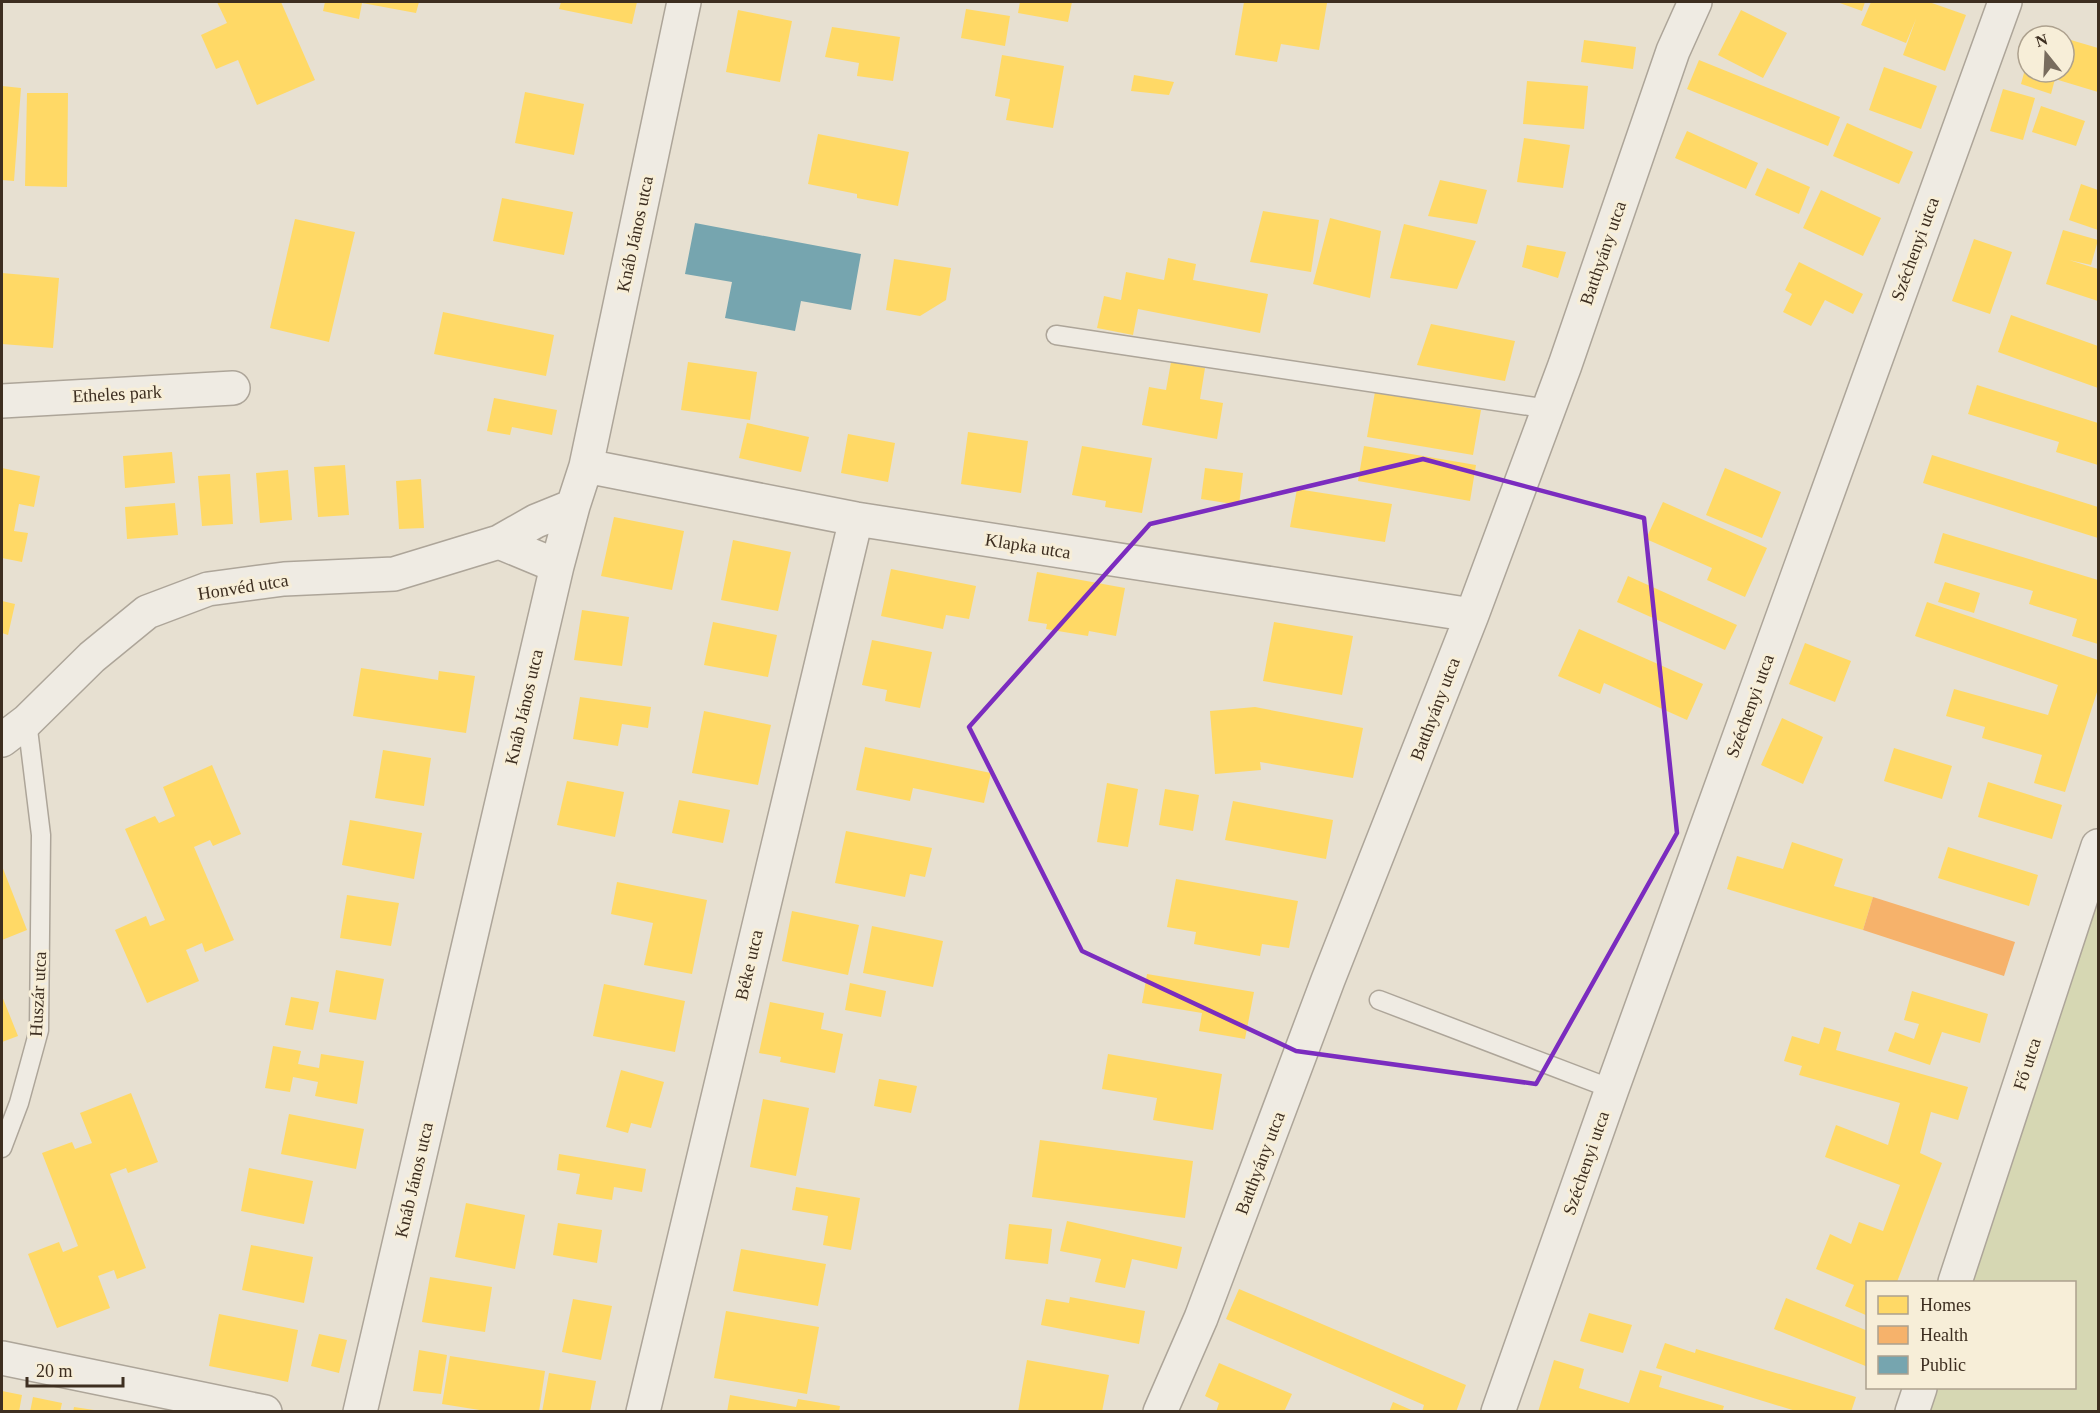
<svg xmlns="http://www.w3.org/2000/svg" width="2100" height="1413" viewBox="0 0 2100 1413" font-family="'Times New Roman',serif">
  <rect width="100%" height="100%" fill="#e7e0d1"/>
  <!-- green -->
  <path fill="#d6d7b3" d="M 2098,846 L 2098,1411 L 1912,1412 L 1920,1388 L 2074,1388 L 2074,1282 L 1955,1282 Z"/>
  <!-- homes -->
  <path fill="#ffd966" d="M 217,2 L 281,2 L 315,80 L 257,105 L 238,60 L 216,69 L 201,35 L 227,23 Z
    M 325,2 L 419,2 L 416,13 L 362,3 L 359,19 L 323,11 Z
    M 561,2 L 637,2 L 632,24 L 559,9 Z
    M 1020,2 L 1072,2 L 1068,22 L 1018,13 Z
    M 1244,2 L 1327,3 L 1319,50 L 1281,44 L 1277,62 L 1235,55 Z
    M 1837,2 L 1865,2 L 1862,11 Z
    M 1871,2 L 1929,2 L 1966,15 L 1945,71 L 1903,55 L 1916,19 L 1906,43 L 1861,25 Z
    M 966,9 L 1010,16 L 1005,46 L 961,38 Z
    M 738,10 L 792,21 L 780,82 L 726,72 Z
    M 1741,10 L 1787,33 L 1763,78 L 1718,55 Z
    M 832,27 L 900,37 L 893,81 L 857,76 L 859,63 L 825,57 Z
    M 2037,30 L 2056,35 L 2056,36 L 2035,36 Z
    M 2064,38 L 2098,48 L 2098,92 L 2055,79 L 2051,94 L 2021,84 L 2027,62 L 2028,72 L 2064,72 Z
    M 1584,40 L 1636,47 L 1633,69 L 1581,62 Z
    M 1002,55 L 1064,66 L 1053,128 L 1006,120 L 1010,99 L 995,96 Z
    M 1699,60 L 1840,117 L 1828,146 L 1687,89 Z
    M 1884,67 L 1937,86 L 1921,129 L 1869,110 Z
    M 1134,75 L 1174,82 L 1169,95 L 1131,91 Z
    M 1527,81 L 1588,86 L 1584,129 L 1523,124 Z
    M 2,86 L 21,88 L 14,181 L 2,180 Z
    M 2003,89 L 2035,98 L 2023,140 L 1990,131 Z
    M 525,92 L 584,104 L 574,155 L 515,143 Z
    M 27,93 L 68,93 L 67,187 L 25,186 Z
    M 2041,106 L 2085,121 L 2076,146 L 2032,132 Z
    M 1847,123 L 1913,152 L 1899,184 L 1833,156 Z
    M 1687,131 L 1758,163 L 1746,189 L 1675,158 Z
    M 818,134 L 909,152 L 898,206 L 857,198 L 857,194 L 808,184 Z
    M 1524,138 L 1570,145 L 1563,188 L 1517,182 Z
    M 1767,168 L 1810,187 L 1799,214 L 1755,195 Z
    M 1440,180 L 1487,190 L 1477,224 L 1428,216 Z
    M 2081,184 L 2098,190 L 2098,230 L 2069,220 Z
    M 1821,190 L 1881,218 L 1863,256 L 1803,228 Z
    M 502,198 L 573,212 L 564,255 L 493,241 Z
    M 1263,211 L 1319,220 L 1311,272 L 1250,262 Z
    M 1330,218 L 1381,231 L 1370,298 L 1313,284 Z
    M 295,219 L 355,232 L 329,342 L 270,328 Z
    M 1404,224 L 1476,241 L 1457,289 L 1390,278 Z
    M 2063,230 L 2098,240 L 2091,265 L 2069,260 L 2098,269 L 2098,301 L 2046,284 Z
    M 1974,239 L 2012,252 L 1990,314 L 1952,301 Z
    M 1527,245 L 1566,252 L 1558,278 L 1522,267 Z
    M 1168,258 L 1196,264 L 1193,280 L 1268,294 L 1260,333 L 1138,309 L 1133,335 L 1097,328 L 1104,296 L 1121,300 L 1126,272 L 1164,280 Z
    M 894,259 L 951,268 L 946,300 L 920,316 L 886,310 Z
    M 1799,262 L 1863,294 L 1853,314 L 1825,300 L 1811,326 L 1783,312 L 1792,294 L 1785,290 Z
    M 2,273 L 59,278 L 53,348 L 2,344 Z
    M 443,312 L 554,335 L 546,376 L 434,354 Z
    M 2011,315 L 2098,346 L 2098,388 L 1998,352 Z
    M 1431,324 L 1515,341 L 1505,381 L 1417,365 Z
    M 688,362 L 757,372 L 750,420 L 681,410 Z
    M 1171,362 L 1205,368 L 1200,399 L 1223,403 L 1217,439 L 1142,425 L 1149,387 L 1166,390 Z
    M 1977,385 L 2098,423 L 2098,465 L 2056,452 L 2059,442 L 1968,414 Z
    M 1375,392 L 1481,410 L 1473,455 L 1367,437 Z
    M 494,398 L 557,410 L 552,435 L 512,427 L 510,435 L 487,431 Z
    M 747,423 L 809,437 L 801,472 L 739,458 Z
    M 968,432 L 1028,441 L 1021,493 L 961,484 Z
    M 848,434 L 895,443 L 888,482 L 841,473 Z
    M 1082,446 L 1152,458 L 1142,513 L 1105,507 L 1106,501 L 1072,495 Z
    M 1364,446 L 1476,465 L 1470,501 L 1358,481 Z
    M 172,452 L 175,483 L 125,488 L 123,456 Z
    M 1932,455 L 2098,507 L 2098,538 L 1923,483 Z
    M 345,465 L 349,515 L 318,517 L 314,467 Z
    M 2,468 L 40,476 L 34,507 L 19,504 L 14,531 L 28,533 L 22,562 L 2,558 Z
    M 1205,468 L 1243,473 L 1239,505 L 1201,499 Z
    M 1725,468 L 1781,492 L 1762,538 L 1706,515 Z
    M 288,470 L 292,520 L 260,523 L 256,473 Z
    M 230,474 L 233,524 L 202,526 L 198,476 Z
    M 421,479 L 424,528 L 399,529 L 396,481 Z
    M 1297,489 L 1392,504 L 1385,542 L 1290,527 Z
    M 1663,502 L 1767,548 L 1745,597 L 1707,580 L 1712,568 L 1646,539 Z
    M 175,503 L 178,535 L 127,539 L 125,507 Z
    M 614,517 L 684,531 L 672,590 L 601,576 Z
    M 1943,533 L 2098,580 L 2098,644 L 2072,636 L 2077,619 L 2029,604 L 2033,591 L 1934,563 Z
    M 733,540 L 791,552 L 778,611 L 721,600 Z
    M 891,569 L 976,586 L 969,619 L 946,615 L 943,629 L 881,616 Z
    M 1037,572 L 1125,588 L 1116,636 L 1089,631 L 1088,636 L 1046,629 L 1047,624 L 1028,621 Z
    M 1628,576 L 1737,625 L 1725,650 L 1617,602 Z
    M 1945,582 L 1980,593 L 1974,613 L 1938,602 Z
    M 2,601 L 15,604 L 8,635 L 2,633 Z
    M 1927,602 L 2098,660 L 2098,689 L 2065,792 L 2034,783 L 2042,755 L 1982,738 L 1985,727 L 1946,716 L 1954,689 L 2048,715 L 2058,685 L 1915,636 Z
    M 582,610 L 629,617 L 622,666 L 574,660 Z
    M 713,622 L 777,635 L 768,677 L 704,665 Z
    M 1274,622 L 1353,636 L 1342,695 L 1263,681 Z
    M 1579,629 L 1703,684 L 1687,720 L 1604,683 L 1600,694 L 1558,676 Z
    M 872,640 L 932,652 L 920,708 L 885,701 L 887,690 L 862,685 Z
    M 1805,643 L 1851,661 L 1835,702 L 1789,684 Z
    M 361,668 L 438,680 L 439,671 L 475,676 L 466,733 L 353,716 Z
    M 580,697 L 651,707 L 648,728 L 622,724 L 618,746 L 573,739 Z
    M 1255,707 L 1363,728 L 1353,778 L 1260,762 L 1261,770 L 1215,774 L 1210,711 Z
    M 704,711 L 771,725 L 758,785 L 692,773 Z
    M 1782,718 L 1823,737 L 1803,784 L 1761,765 Z
    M 865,747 L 991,773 L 984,803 L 913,788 L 910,801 L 856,790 Z
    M 1894,748 L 1952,766 L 1942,799 L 1884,781 Z
    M 383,750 L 431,758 L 424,806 L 375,798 Z
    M 212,765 L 241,834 L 213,846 L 210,840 L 194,847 L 234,940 L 205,952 L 202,943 L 186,950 L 199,981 L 147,1003 L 115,930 L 146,916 L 150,926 L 165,920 L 125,829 L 155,816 L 159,823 L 175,816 L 163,787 Z
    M 567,781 L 624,792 L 615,837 L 557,825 Z
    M 1988,782 L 2062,805 L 2052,839 L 1978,817 Z
    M 1107,783 L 1138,789 L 1128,847 L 1097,842 Z
    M 1165,789 L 1199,795 L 1193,831 L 1159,825 Z
    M 679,800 L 730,810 L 723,843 L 672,833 Z
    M 1233,801 L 1333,820 L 1326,859 L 1225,840 Z
    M 350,820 L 422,833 L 414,879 L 342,865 Z
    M 846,831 L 932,848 L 925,877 L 910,874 L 905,897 L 835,883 Z
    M 1792,842 L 1843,859 L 1834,886 L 1873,897 L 1863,930 L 1727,889 L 1737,856 L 1783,869 Z
    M 1948,847 L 2038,875 L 2029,906 L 1938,878 Z
    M 2,866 L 27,930 L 2,940 Z
    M 1176,879 L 1298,901 L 1289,948 L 1262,944 L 1260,956 L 1194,944 L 1196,932 L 1167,927 Z
    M 617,882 L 707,900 L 692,974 L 644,965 L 653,923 L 611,914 Z
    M 347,895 L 399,903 L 391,946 L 340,938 Z
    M 792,911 L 859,925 L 848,975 L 782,961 Z
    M 872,926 L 943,941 L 933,987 L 863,973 Z
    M 336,970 L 384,979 L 376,1020 L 329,1012 Z
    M 1147,974 L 1254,992 L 1245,1039 L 1199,1031 L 1202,1013 L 1142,1003 Z
    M 850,983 L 886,991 L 881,1017 L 845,1010 Z
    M 604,984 L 685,1001 L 675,1052 L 593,1036 Z
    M 1912,991 L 1988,1014 L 1980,1043 L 1942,1032 L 1930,1065 L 1888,1051 L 1895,1032 L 1914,1039 L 1919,1024 L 1904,1020 Z
    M 2,996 L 18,1036 L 2,1042 Z
    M 291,997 L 319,1002 L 313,1030 L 285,1025 Z
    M 770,1002 L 824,1013 L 821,1029 L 843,1034 L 835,1073 L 780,1062 L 781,1057 L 759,1053 Z
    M 1824,1027 L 1841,1032 L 1836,1050 L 1968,1087 L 1958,1120 L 1931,1112 L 1920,1153 L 1942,1163 L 1897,1282 L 1868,1282 L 1868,1316 L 1845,1306 L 1854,1285 L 1816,1269 L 1830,1234 L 1851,1244 L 1859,1222 L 1883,1231 L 1900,1185 L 1825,1157 L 1836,1125 L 1888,1145 L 1900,1103 L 1799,1075 L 1802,1066 L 1784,1061 L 1792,1036 L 1819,1044 Z
    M 273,1046 L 301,1051 L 298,1064 L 319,1068 L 321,1054 L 364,1061 L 357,1104 L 315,1096 L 318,1082 L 293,1077 L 290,1092 L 265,1088 Z
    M 1108,1054 L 1222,1074 L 1213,1130 L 1153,1120 L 1157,1098 L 1102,1089 Z
    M 621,1070 L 664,1082 L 651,1128 L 631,1123 L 628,1133 L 606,1127 Z
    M 879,1079 L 917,1086 L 911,1113 L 874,1106 Z
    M 131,1093 L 158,1162 L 128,1173 L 126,1168 L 110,1174 L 146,1268 L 117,1279 L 114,1270 L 98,1276 L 110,1308 L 57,1328 L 28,1254 L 59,1242 L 63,1252 L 78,1246 L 42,1153 L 72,1142 L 75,1149 L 92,1143 L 80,1113 Z
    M 763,1099 L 809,1108 L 796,1176 L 750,1167 Z
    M 289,1114 L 364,1129 L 356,1169 L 281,1154 Z
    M 1040,1140 L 1193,1161 L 1185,1218 L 1032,1197 Z
    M 559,1154 L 646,1169 L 642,1192 L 614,1187 L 612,1200 L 576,1194 L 580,1174 L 557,1170 Z
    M 249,1168 L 313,1181 L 304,1224 L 241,1211 Z
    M 796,1187 L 860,1198 L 851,1250 L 823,1245 L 828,1216 L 792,1210 Z
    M 466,1203 L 525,1215 L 515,1269 L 455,1257 Z
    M 1067,1221 L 1182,1247 L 1177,1269 L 1132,1259 L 1125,1288 L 1095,1282 L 1101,1259 L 1060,1251 Z
    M 558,1223 L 602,1230 L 597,1263 L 553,1255 Z
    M 1009,1224 L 1052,1229 L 1048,1264 L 1005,1259 Z
    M 251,1245 L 313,1257 L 304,1303 L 242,1290 Z
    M 741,1249 L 826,1264 L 818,1306 L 733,1291 Z
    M 430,1277 L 492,1287 L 485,1332 L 422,1322 Z
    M 1239,1289 L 1466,1385 L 1456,1412 L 1422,1412 L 1424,1405 L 1226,1319 Z
    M 1070,1297 L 1145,1311 L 1139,1344 L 1041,1325 L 1046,1299 L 1069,1303 Z
    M 1786,1298 L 1868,1331 L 1868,1367 L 1774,1329 Z
    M 573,1299 L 612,1306 L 601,1360 L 562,1352 Z
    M 726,1311 L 819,1327 L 807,1394 L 714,1378 Z
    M 1589,1313 L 1632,1325 L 1623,1353 L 1580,1341 Z
    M 219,1314 L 298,1330 L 288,1382 L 209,1366 Z
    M 319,1334 L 347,1340 L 339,1373 L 311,1366 Z
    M 1665,1343 L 1695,1353 L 1696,1349 L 1856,1397 L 1851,1412 L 1799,1412 L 1656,1368 Z
    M 419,1350 L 447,1355 L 441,1394 L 413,1391 Z
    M 450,1356 L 545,1371 L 539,1412 L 492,1412 L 442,1404 Z
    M 1027,1360 L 1109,1375 L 1102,1412 L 1018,1412 Z
    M 1554,1360 L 1584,1369 L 1579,1388 L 1629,1403 L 1640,1370 L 1662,1376 L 1659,1387 L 1724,1406 L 1722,1412 L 1538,1412 Z
    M 1219,1363 L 1292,1394 L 1284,1412 L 1216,1412 L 1219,1403 L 1205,1396 Z
    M 549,1373 L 596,1381 L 590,1412 L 542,1412 Z
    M 2,1391 L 22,1395 L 19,1412 L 2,1412 Z
    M 730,1395 L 796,1407 L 798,1399 L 840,1406 L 839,1412 L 727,1412 Z
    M 33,1397 L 62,1403 L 60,1412 L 30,1412 Z
    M 1393,1402 L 1416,1412 L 1389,1412 Z
    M 74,1407 L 94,1410 L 94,1412 L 73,1412 Z"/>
  <!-- health -->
  <path fill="#f6b26b" d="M 1873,897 L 2015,942 L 2004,976 L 1863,930 Z"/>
  <!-- public -->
  <path fill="#76a5af" d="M 695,223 L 861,254 L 851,310 L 801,301 L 795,331 L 725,318 L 732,282 L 685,274 Z"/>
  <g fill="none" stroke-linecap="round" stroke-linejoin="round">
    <defs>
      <path id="lane" d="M 1056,335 L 1549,409
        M 1379,1000 L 1612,1089
        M 2,1148 L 19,1103 L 39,1030 L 41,835 L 27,721"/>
      <path id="street" d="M 2,401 L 233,388
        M 586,466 L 856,519 L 1472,615
        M 499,542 L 557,566
        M 2,740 L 27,721 L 92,657 L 147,612 L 208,589 L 284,579 L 394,574 L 499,542 L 536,521 L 573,506
        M 1955,1282 L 2098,846
        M 2,1358 L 265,1412
        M 360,1412 L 557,566 L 573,506 L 586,466 L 684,2
        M 643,1412 L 856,519
        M 1160,1412 L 1201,1318 L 1328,980 L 1472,615 L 1565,365 L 1673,51 L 1695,2
        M 1498,1412 L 1612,1089 L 2005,2
        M 1912,1412 L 1920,1388"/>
    </defs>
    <!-- lane casing -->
    <use href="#lane" stroke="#ada599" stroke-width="21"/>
    <!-- street casing -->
    <use href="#street" stroke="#ada599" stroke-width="36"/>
    <!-- lane -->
    <use href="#lane" stroke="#efebe3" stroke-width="18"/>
    <!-- street -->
    <use href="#street" stroke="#efebe3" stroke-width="33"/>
  </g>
  <!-- marked area -->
  <path fill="none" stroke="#7b2cbf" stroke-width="4.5" stroke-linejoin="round" d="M 1423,459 L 1644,518 L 1677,833 L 1536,1084 L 1296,1051 L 1082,951 L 969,727 L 1150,524 Z"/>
  <g text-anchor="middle" stroke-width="6" stroke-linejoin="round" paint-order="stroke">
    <!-- street labels -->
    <g font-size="18" fill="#3d2e20" stroke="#f7eed8">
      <text transform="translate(635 234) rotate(-78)" y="6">Knáb János utca</text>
      <text transform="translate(1915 249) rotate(-70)" y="6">Széchenyi utca</text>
      <text transform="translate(1603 253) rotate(-71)" y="6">Batthyány utca</text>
      <text transform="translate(117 394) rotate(-3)" y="6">Etheles park</text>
      <text transform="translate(1028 546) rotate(9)" y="6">Klapka utca</text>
      <text transform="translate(243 587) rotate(-9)" y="6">Honvéd utca</text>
      <text transform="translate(1750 706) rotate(-70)" y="6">Széchenyi utca</text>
      <text transform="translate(524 707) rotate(-77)" y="6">Knáb János utca</text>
      <text transform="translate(1435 709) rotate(-69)" y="6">Batthyány utca</text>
      <text transform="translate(749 965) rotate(-77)" y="6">Béke utca</text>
      <text transform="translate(38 994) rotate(-87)" y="6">Huszár utca</text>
      <text transform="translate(2027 1064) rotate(-72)" y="6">Fő utca</text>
      <text transform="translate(1260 1163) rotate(-69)" y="6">Batthyány utca</text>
      <text transform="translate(1586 1163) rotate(-71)" y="6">Széchenyi utca</text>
      <text transform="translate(414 1180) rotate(-77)" y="6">Knáb János utca</text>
    </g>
  </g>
  <!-- border -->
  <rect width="2100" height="1413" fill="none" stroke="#3d2e20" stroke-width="6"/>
  <!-- legend -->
  <rect x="1866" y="1281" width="210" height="108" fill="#f7eed8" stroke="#ada18e" stroke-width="1.5"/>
  <rect x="1878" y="1296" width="30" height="18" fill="#ffd966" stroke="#ada18e" stroke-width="1.5"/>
  <text x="1920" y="1311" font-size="18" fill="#3d2e20">Homes</text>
  <rect x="1878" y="1326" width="30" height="18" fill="#f6b26b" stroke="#ada18e" stroke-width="1.5"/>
  <text x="1920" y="1341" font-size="18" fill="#3d2e20">Health</text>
  <rect x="1878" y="1356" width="30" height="18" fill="#76a5af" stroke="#ada18e" stroke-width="1.5"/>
  <text x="1920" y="1371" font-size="18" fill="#3d2e20">Public</text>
  <!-- north arrow -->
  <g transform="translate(2046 54) rotate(342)"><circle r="28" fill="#f7eed8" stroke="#ada18e" stroke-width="1.5"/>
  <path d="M0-4.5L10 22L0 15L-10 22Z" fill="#786c5e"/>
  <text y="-9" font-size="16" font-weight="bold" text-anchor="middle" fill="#3d2e20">N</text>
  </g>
  <!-- scale -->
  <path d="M27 1377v9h96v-9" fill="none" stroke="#3d2e20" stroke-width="3"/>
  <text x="36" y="1377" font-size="18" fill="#3d2e20" stroke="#f7eed8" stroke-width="4.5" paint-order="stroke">20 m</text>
</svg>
